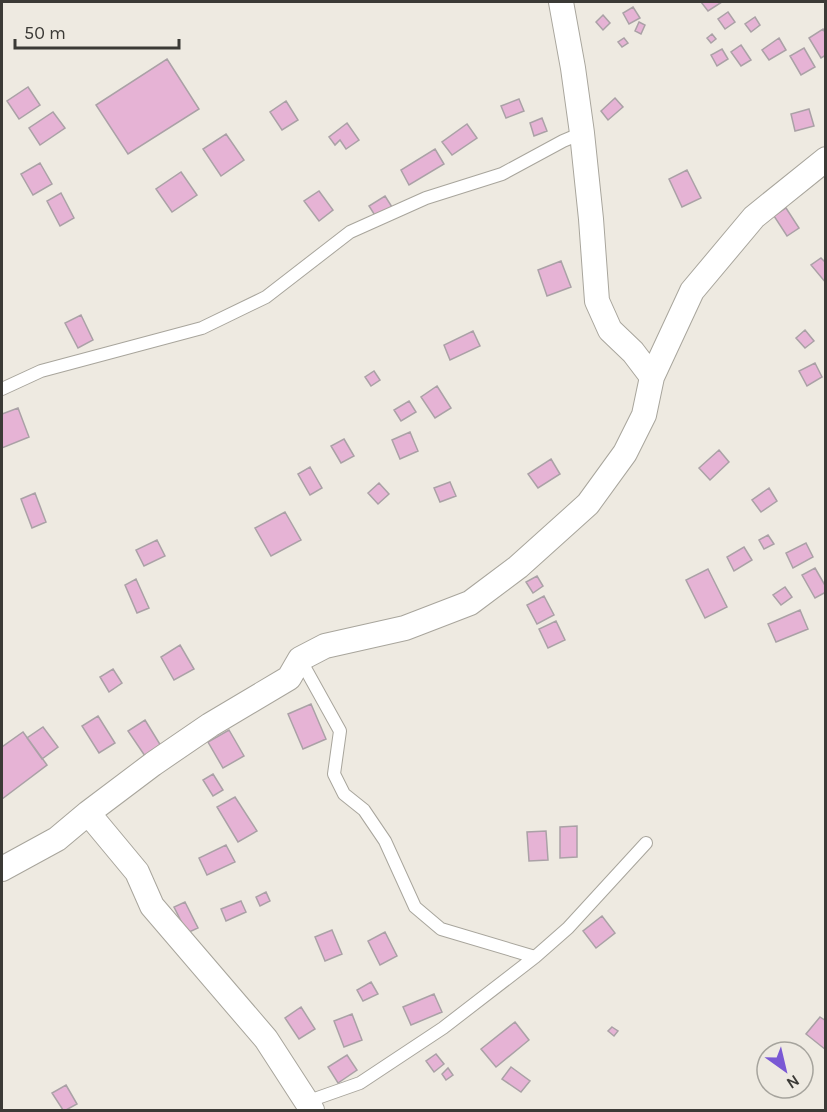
<svg xmlns="http://www.w3.org/2000/svg" width="827" height="1112" viewBox="0 0 827 1112" font-family="Karla,sans-serif">
  <rect width="100%" height="100%" fill="#eeeae1"/>
  <!-- building -->
  <path fill="#e6b3d5" stroke="#aaa1a6" stroke-width="1.5" d="M 701,2 L 722,2 L 708,11 Z
    M 633,7 L 640,18 L 629,24 L 623,13 Z
    M 728,12 L 735,22 L 725,29 L 718,19 Z
    M 603,15 L 610,23 L 603,30 L 596,22 Z
    M 755,17 L 760,25 L 751,32 L 745,24 Z
    M 639,22 L 645,25 L 641,34 L 635,31 Z
    M 823,29 L 826,34 L 826,55 L 821,58 L 809,38 Z
    M 712,34 L 716,39 L 711,43 L 707,38 Z
    M 624,38 L 628,43 L 622,47 L 618,42 Z
    M 779,38 L 786,50 L 769,60 L 762,50 Z
    M 741,45 L 751,60 L 741,66 L 731,52 Z
    M 804,48 L 815,67 L 801,75 L 790,56 Z
    M 722,49 L 728,59 L 717,66 L 711,55 Z
    M 167,59 L 199,109 L 128,154 L 96,105 Z
    M 28,87 L 40,105 L 19,119 L 7,101 Z
    M 615,98 L 623,107 L 608,120 L 601,111 Z
    M 519,99 L 524,111 L 506,118 L 501,106 Z
    M 286,101 L 298,120 L 282,130 L 270,112 Z
    M 809,109 L 814,126 L 795,131 L 791,114 Z
    M 53,112 L 65,128 L 40,145 L 29,128 Z
    M 542,118 L 547,131 L 534,136 L 530,123 Z
    M 347,123 L 359,140 L 346,149 L 340,140 L 335,145 L 329,137 Z
    M 467,124 L 477,138 L 452,155 L 442,142 Z
    M 226,134 L 244,160 L 221,176 L 203,149 Z
    M 435,149 L 444,164 L 409,185 L 401,170 Z
    M 40,163 L 52,184 L 33,195 L 21,174 Z
    M 687,170 L 701,198 L 682,207 L 669,179 Z
    M 181,172 L 197,195 L 172,212 L 156,189 Z
    M 319,191 L 333,210 L 319,221 L 304,201 Z
    M 61,193 L 74,218 L 60,226 L 47,201 Z
    M 385,196 L 392,207 L 376,217 L 369,206 Z
    M 786,208 L 799,228 L 787,236 L 774,216 Z
    M 821,258 L 826,263 L 826,283 L 811,265 Z
    M 561,261 L 571,287 L 547,296 L 538,270 Z
    M 81,315 L 93,340 L 78,348 L 65,323 Z
    M 805,330 L 814,341 L 805,348 L 796,338 Z
    M 473,331 L 480,346 L 450,360 L 444,345 Z
    M 815,363 L 822,377 L 807,386 L 799,371 Z
    M 374,371 L 380,380 L 371,386 L 365,377 Z
    M 437,386 L 451,408 L 435,418 L 421,397 Z
    M 409,401 L 416,412 L 401,421 L 394,410 Z
    M 18,408 L 29,437 L 2,448 L 2,414 Z
    M 410,432 L 418,451 L 400,459 L 392,440 Z
    M 344,439 L 354,456 L 341,463 L 331,446 Z
    M 719,450 L 729,462 L 710,480 L 699,468 Z
    M 551,459 L 560,474 L 538,488 L 528,474 Z
    M 310,467 L 322,488 L 310,495 L 298,474 Z
    M 450,482 L 456,496 L 440,502 L 434,488 Z
    M 379,483 L 389,494 L 378,504 L 368,493 Z
    M 769,488 L 777,501 L 761,512 L 752,500 Z
    M 35,493 L 46,522 L 32,528 L 21,499 Z
    M 285,512 L 301,540 L 271,556 L 255,528 Z
    M 768,535 L 774,544 L 764,549 L 759,540 Z
    M 157,540 L 165,556 L 144,566 L 136,550 Z
    M 806,543 L 813,557 L 793,568 L 786,553 Z
    M 744,547 L 752,560 L 734,571 L 727,557 Z
    M 815,568 L 826,587 L 826,592 L 815,598 L 802,575 Z
    M 708,569 L 727,607 L 705,618 L 686,580 Z
    M 537,576 L 543,586 L 533,593 L 526,582 Z
    M 136,579 L 149,608 L 137,613 L 125,585 Z
    M 785,587 L 792,597 L 781,605 L 773,595 Z
    M 544,596 L 554,615 L 537,624 L 527,605 Z
    M 800,610 L 808,629 L 776,642 L 768,624 Z
    M 556,621 L 565,640 L 548,648 L 539,629 Z
    M 180,645 L 194,669 L 174,680 L 161,657 Z
    M 113,669 L 122,683 L 109,692 L 100,677 Z
    M 311,704 L 326,739 L 303,749 L 288,714 Z
    M 98,716 L 115,743 L 99,753 L 82,726 Z
    M 145,720 L 161,746 L 145,756 L 128,731 Z
    M 43,727 L 58,747 L 42,759 L 27,738 Z
    M 229,730 L 244,756 L 223,768 L 208,742 Z
    M 23,732 L 47,765 L 2,799 L 2,747 Z
    M 213,774 L 223,790 L 213,796 L 203,780 Z
    M 235,797 L 257,831 L 238,842 L 217,807 Z
    M 577,826 L 577,857 L 560,858 L 560,827 Z
    M 546,831 L 548,860 L 529,861 L 527,832 Z
    M 226,845 L 235,862 L 207,875 L 199,858 Z
    M 266,892 L 270,901 L 260,906 L 256,897 Z
    M 241,901 L 246,912 L 226,921 L 221,909 Z
    M 185,902 L 198,928 L 187,933 L 174,907 Z
    M 602,916 L 615,933 L 596,948 L 583,931 Z
    M 332,930 L 342,954 L 325,961 L 315,937 Z
    M 385,932 L 397,956 L 380,965 L 368,941 Z
    M 371,982 L 378,994 L 363,1001 L 357,990 Z
    M 434,994 L 442,1012 L 411,1025 L 403,1007 Z
    M 301,1007 L 315,1029 L 299,1039 L 285,1018 Z
    M 352,1014 L 362,1040 L 344,1047 L 334,1021 Z
    M 820,1017 L 826,1021 L 826,1050 L 806,1034 Z
    M 515,1022 L 529,1040 L 496,1067 L 481,1049 Z
    M 612,1027 L 618,1031 L 614,1036 L 608,1031 Z
    M 436,1054 L 444,1064 L 434,1072 L 426,1061 Z
    M 347,1055 L 357,1070 L 338,1083 L 328,1067 Z
    M 511,1067 L 530,1081 L 521,1092 L 502,1079 Z
    M 448,1068 L 453,1075 L 446,1080 L 442,1074 Z
    M 66,1085 L 77,1104 L 66,1110 L 63,1110 L 52,1093 Z"/>
  <g fill="none" stroke-linecap="round" stroke-linejoin="round">
    <defs>
      <path id="lane" d="M 2,389 L 41,371 L 202,328 L 266,297 L 350,232 L 426,198 L 502,174 L 563,141 L 582,133
        M 300,659 L 340,731 L 334,774 L 344,794 L 364,810 L 385,841 L 415,907 L 441,929 L 535,957
        M 304,1105 L 306,1102 L 360,1083 L 443,1028 L 535,957 L 568,928 L 646,843"/>
      <path id="street" d="M 652,377 L 692,291 L 754,217 L 826,159
        M 88,813 L 137,872 L 152,906 L 266,1039 L 312,1110
        M 2,869 L 57,839 L 88,813 L 153,764 L 210,725 L 289,678 L 300,659 L 325,646 L 405,628 L 470,603 L 518,567 L 588,504 L 625,453 L 644,415 L 652,377 L 633,352 L 610,330 L 597,301 L 591,219 L 582,133 L 573,68 L 561,2"/>
    </defs>
    <!-- lane casing -->
    <use href="#lane" stroke="#a8a59c" stroke-width="14"/>
    <!-- street casing -->
    <use href="#street" stroke="#a8a59c" stroke-width="26"/>
    <!-- lane -->
    <use href="#lane" stroke="#fff" stroke-width="12"/>
    <!-- street -->
    <use href="#street" stroke="#fff" stroke-width="24"/>
  </g>
  <!-- border -->
  <rect width="827" height="1112" fill="none" stroke="#3b3a36" stroke-width="6"/>
  <!-- north arrow -->
  <g transform="translate(785 1070) rotate(146)"><circle r="28" fill="#eeeae1" stroke="#a6a49d" stroke-width="1.5"/>
  <path d="M0-4.5L10 22L0 15L-10 22Z" fill="#7a59d4"/>
  <text y="-9" font-size="16" font-weight="bold" text-anchor="middle" fill="#3b3a36">N</text>
  </g>
  <!-- scale -->
  <path d="M15 39v9h164v-9" fill="none" stroke="#3b3a36" stroke-width="3"/>
  <text x="24" y="39" font-size="18" fill="#3b3a36" stroke="#eeeae1" stroke-width="4.5" paint-order="stroke">50 m</text>
</svg>
